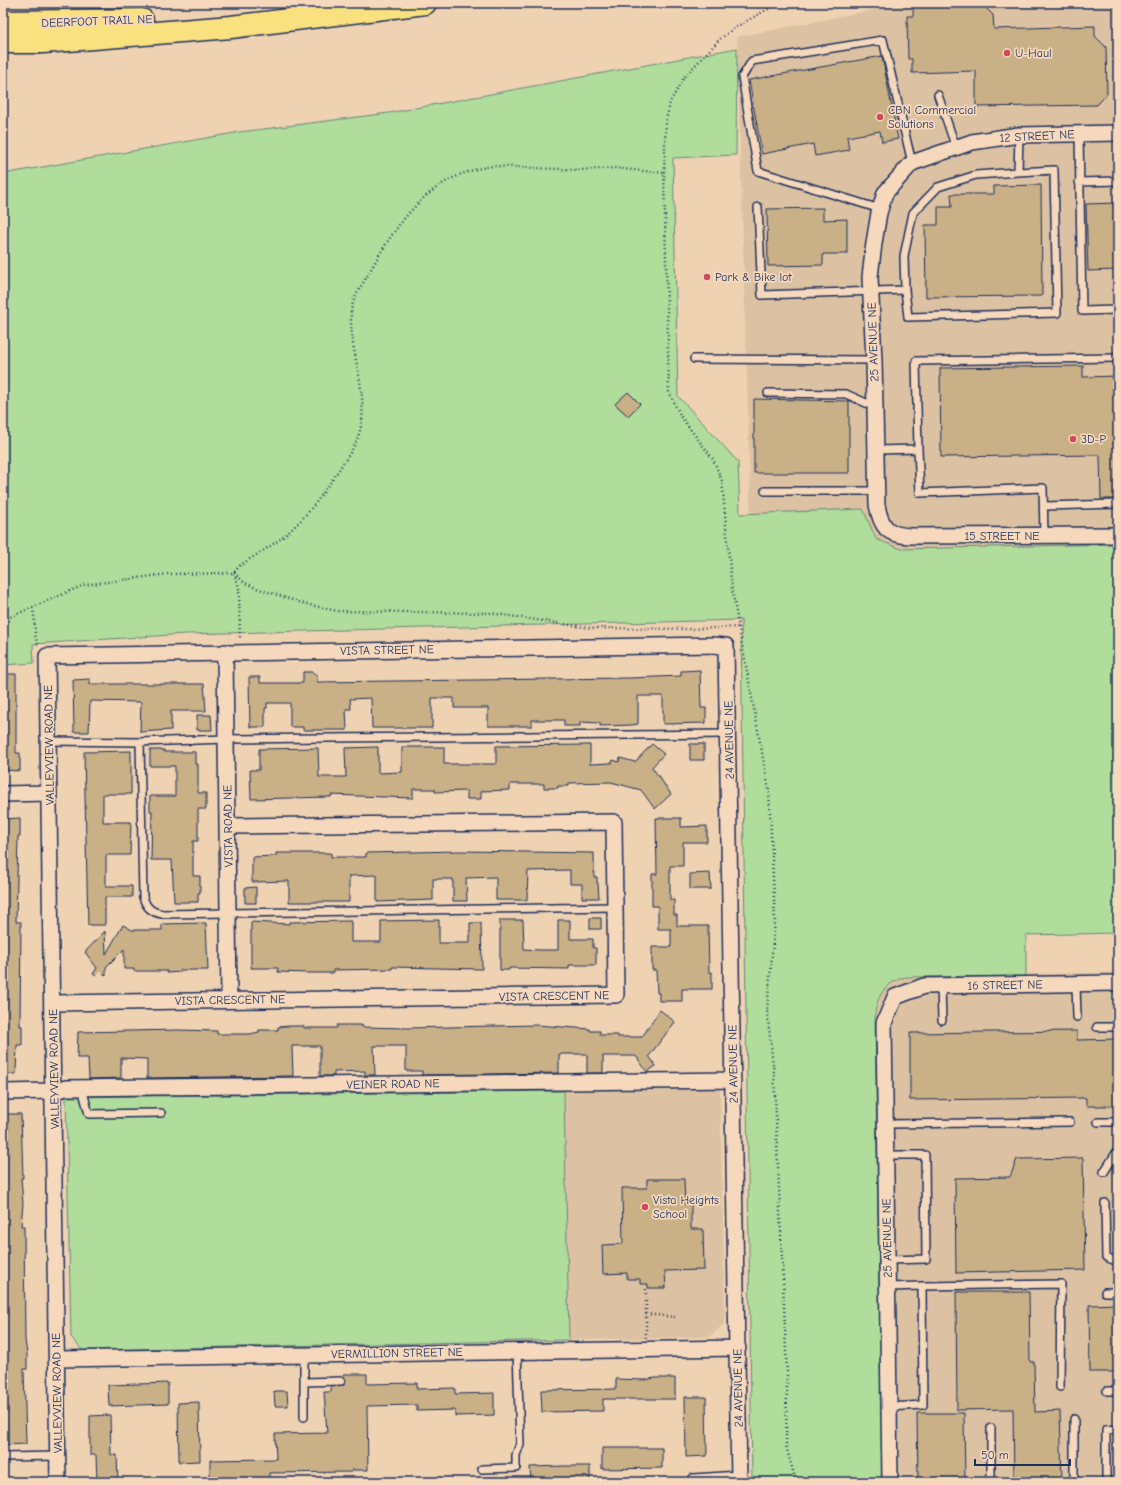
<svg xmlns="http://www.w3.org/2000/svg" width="1121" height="1485" viewBox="0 0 1121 1485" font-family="'Comic Neue',sans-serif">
  <rect width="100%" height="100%" fill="#efd2b2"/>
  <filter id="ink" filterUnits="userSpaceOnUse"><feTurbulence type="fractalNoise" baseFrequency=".025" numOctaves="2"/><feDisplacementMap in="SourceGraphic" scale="8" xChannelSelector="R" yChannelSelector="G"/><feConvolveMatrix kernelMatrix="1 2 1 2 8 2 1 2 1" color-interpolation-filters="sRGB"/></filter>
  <g filter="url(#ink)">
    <!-- built -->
    <path fill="#dcc2a2" d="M 907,3 L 1118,3 L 1118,555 L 752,560 L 737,37 Z
      M 1118,972 L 1118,1482 L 881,1482 L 875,977 Z
      M 720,1088 L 725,1323 L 709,1337 L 569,1340 L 564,1091 Z"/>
    <!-- green -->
    <path fill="#b0dd9b" stroke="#66867c" d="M 737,48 L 736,155 L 673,158 L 678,396 L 738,462 L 740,514 L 863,509 L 876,539 L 901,549 L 1118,544 L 1118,933 L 1026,935 L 1026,976 L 906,977 C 886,982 876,996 875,1016 L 882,1482 L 752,1482 L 741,620 L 186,634 L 33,644 L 34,663 L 3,665 L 3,174 L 240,132 L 389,113 Z
      M 564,1091 L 569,1340 L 82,1350 L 71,1337 L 66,1097 Z"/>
    <!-- building -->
    <path fill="#c9b086" stroke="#1b2f5e" d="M 933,3 L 981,3 L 993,15 L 994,29 L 1095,26 L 1095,36 L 1106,47 L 1107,94 L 1097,105 L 976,107 L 976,71 L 912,73 L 912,59 L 908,59 L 907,16 L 913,16 L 913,6 L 933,6 Z
      M 882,56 L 898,139 L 882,142 L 880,131 L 847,137 L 849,150 L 815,156 L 813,144 L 762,154 L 749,80 Z
      M 1041,185 L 1042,296 L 926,297 L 925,225 L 938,225 L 938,207 L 952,207 L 951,194 L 994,194 L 994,186 Z
      M 1118,203 L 1118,270 L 1088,271 L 1086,204 Z
      M 823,208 L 823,220 L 847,219 L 847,254 L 823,254 L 823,265 L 768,266 L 767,209 Z
      M 1083,366 L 1083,377 L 1118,376 L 1118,499 L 1101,499 L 1100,455 L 941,457 L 940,368 Z
      M 628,392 L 640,404 L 628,416 L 615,404 Z
      M 754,399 L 849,401 L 849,473 L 754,473 Z
      M 700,670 L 701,708 L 706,708 L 706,723 L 663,724 L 663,696 L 638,696 L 638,724 L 632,725 L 600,726 L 600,723 L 580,722 L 580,726 L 564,726 L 564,720 L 532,720 L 532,726 L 488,726 L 488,708 L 454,708 L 454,698 L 432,698 L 432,728 L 372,728 L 371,698 L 350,699 L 351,709 L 346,709 L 347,730 L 303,730 L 303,727 L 290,727 L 290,703 L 267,703 L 267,708 L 265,708 L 265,727 L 250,727 L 249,677 L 260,677 L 260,683 L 303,683 L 303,672 L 313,672 L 313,674 L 317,674 L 317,682 L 630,678 L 681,676 L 681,671 Z
      M 3,674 L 16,674 L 16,753 L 20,753 L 20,771 L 3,770 Z
      M 90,679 L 90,684 L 204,684 L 206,711 L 171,711 L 171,730 L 140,732 L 141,702 L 90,701 L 89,732 L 74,732 L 73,680 Z
      M 197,715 L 211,715 L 212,730 L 197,730 Z
      M 652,744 L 664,754 L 652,767 L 671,794 L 655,809 L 641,790 L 611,782 L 569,783 L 569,786 L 558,786 L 558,788 L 544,788 L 544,784 L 510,784 L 510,790 L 481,791 L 481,799 L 467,799 L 467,791 L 435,792 L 435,789 L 413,789 L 413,798 L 331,795 L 331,797 L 251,799 L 250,770 L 259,770 L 259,749 L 318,748 L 319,777 L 346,777 L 345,748 L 378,747 L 378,773 L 402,772 L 402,747 L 444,747 L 444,764 L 496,764 L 496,746 L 590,745 L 590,764 L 612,763 L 613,760 L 619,762 L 620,758 L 635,762 Z
      M 690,744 L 704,744 L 704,760 L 690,760 Z
      M 150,750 L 164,750 L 164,752 L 195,752 L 195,764 L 198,764 L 198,793 L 206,793 L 206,809 L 198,809 L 198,841 L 193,841 L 193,876 L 200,876 L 200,893 L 198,893 L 198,902 L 174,902 L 172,860 L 151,860 L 152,811 L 150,811 L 150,796 L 175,796 L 175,766 L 150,766 Z
      M 131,751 L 131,794 L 103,794 L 103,822 L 131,822 L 130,855 L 106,855 L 106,886 L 132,886 L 132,897 L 105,897 L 105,925 L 88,925 L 84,752 Z
      M 20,818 L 20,836 L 18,836 L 16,922 L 21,922 L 20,1026 L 22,1026 L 22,1045 L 17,1045 L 16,1074 L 3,1074 L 3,819 Z
      M 656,818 L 681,818 L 681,827 L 707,826 L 707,842 L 683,842 L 683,866 L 670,866 L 670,900 L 674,900 L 674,915 L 677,915 L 677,926 L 708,926 L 709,972 L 712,972 L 712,989 L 682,989 L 682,1001 L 659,1001 L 659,993 L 657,993 L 656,970 L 652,970 L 652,947 L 671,947 L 671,929 L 658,929 L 658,906 L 652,906 L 652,874 L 657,874 Z
      M 460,851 L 594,853 L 594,877 L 597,877 L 597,883 L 598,883 L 599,898 L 582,898 L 582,884 L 570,884 L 570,870 L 528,871 L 527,900 L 496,900 L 496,877 L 466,878 L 467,901 L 453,901 L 453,879 L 433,879 L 433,900 L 377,902 L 377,875 L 349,876 L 349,902 L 289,902 L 289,881 L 252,882 L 252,857 L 276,856 L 276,853 L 331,853 L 331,857 L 366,857 L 366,853 Z
      M 710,873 L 711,889 L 690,889 L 690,874 Z
      M 256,887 L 256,903 L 245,903 L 245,888 Z
      M 590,918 L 601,918 L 601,929 L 590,929 Z
      M 439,920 L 439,943 L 470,943 L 470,923 L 481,923 L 482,969 L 392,967 L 392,969 L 333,970 L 333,973 L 307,973 L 278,972 L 278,968 L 251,968 L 251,922 L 289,924 L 289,922 L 351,921 L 351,942 L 381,942 L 381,921 Z
      M 500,920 L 523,920 L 524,949 L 539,950 L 558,950 L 558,920 L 570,920 L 570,939 L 593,939 L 593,948 L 596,948 L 596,965 L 569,965 L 569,969 L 509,968 L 509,970 L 500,970 Z
      M 206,923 L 208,970 L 180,970 L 180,972 L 167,973 L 167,971 L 134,971 L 134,969 L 124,969 L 124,949 L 106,967 L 106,976 L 101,971 L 96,976 L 93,974 L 97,968 L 85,952 L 105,931 L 106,954 L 123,925 L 132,930 L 162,930 L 162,924 Z
      M 660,1010 L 675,1022 L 649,1056 L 656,1066 L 647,1072 L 636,1056 L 603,1056 L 603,1073 L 587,1073 L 587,1054 L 559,1054 L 559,1073 L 422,1075 L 422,1071 L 406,1071 L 406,1046 L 374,1046 L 375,1075 L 365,1075 L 365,1071 L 334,1072 L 334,1076 L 320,1076 L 320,1046 L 292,1046 L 293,1076 L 147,1078 L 147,1059 L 121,1058 L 121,1078 L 89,1079 L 88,1058 L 77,1058 L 78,1032 L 179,1030 L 217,1031 L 217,1034 L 250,1034 L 259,1032 L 259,1030 L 278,1030 L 278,1027 L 289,1026 L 304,1026 L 304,1028 L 337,1028 L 337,1025 L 362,1025 L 362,1027 L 407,1028 L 536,1025 L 590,1029 L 590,1031 L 600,1031 L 600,1035 L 618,1035 L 618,1037 L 642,1037 Z
      M 1077,1031 L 1077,1040 L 1118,1039 L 1118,1106 L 1086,1106 L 1086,1098 L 910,1100 L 910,1033 Z
      M 3,1114 L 21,1114 L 23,1178 L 21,1178 L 23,1203 L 21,1226 L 24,1226 L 25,1340 L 27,1354 L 27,1369 L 24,1369 L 26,1444 L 3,1445 Z
      M 1083,1158 L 1085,1270 L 956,1273 L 955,1178 L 1010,1177 L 1017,1159 Z
      M 647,1179 L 684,1179 L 685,1205 L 691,1204 L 691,1229 L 703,1229 L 704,1270 L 665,1271 L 666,1288 L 648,1288 L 648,1284 L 640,1284 L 640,1279 L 627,1279 L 627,1273 L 603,1274 L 602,1245 L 623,1244 L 622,1188 L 647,1188 Z
      M 956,1292 L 1029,1292 L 1030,1362 L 1034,1362 L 1035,1412 L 1060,1411 L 1062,1482 L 1014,1482 L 1013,1409 L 957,1410 Z
      M 1118,1304 L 1118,1372 L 1090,1372 L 1089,1305 Z
      M 343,1374 L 367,1374 L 367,1384 L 417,1383 L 417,1389 L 455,1388 L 455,1394 L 494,1393 L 494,1415 L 455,1416 L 455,1410 L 417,1411 L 417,1405 L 367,1406 L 368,1470 L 352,1470 L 352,1472 L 269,1473 L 269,1480 L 210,1481 L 210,1460 L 276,1459 L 275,1434 L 327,1433 L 324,1392 L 331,1392 L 331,1386 L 344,1385 L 346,1380 Z
      M 655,1378 L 675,1378 L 675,1399 L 603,1399 L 603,1411 L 542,1412 L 541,1390 L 616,1389 L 616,1379 L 645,1380 Z
      M 168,1383 L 168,1404 L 109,1406 L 108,1385 Z
      M 274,1391 L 287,1391 L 288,1406 L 275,1406 Z
      M 685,1397 L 706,1397 L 707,1456 L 686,1457 Z
      M 199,1402 L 200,1461 L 179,1462 L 178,1403 Z
      M 917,1413 L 964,1413 L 965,1482 L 918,1482 Z
      M 110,1415 L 111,1455 L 117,1455 L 118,1482 L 97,1482 L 96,1455 L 90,1455 L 90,1416 Z
      M 602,1448 L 662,1448 L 662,1468 L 602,1469 Z
      M 565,1466 L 590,1466 L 590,1482 L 531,1482 L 530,1467 Z"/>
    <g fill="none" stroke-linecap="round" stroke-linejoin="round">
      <defs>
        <path id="service" d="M 938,95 L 956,148
          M 1079,134 L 1082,311 L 1118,310
          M 1079,182 L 1118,181
          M 758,207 L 762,295 L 905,290 L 904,256 L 913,213 L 938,187 L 976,175 L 1018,172 L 1019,135
          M 880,209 L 758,171 L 742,77 L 752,61 L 883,40 L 912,163
          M 905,290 L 908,317 L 1057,313 L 1054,170 L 1018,172
          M 694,359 L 874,360
          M 768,393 L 846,394 L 875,407
          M 918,449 L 920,493 L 1043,488 L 1044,535
          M 876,450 L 918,449 L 916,361 L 1118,358
          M 765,491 L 877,491
          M 1044,506 L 1118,504
          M 48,741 L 140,742 L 226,739 L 729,734
          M 140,742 L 143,897 C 146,907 151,912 162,914 L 615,907
          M 1076,984 L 1077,1017
          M 941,986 L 942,1020
          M 1097,1027 L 1118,1027
          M 82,1088 L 89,1114 L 161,1113
          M 1098,1122 L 1118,1122
          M 886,1124 L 1070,1122
          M 886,1155 L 925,1155 L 926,1259 L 887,1260
          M 1104,1172 L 1118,1150
          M 1105,1203 L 1106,1257 L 1118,1262
          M 922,1286 L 1061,1284 L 1060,1387
          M 888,1287 L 922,1286 L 923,1405 L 889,1407
          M 1105,1292 L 1118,1292
          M 304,1355 L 304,1417
          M 304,1382 L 341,1381
          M 1107,1391 L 1118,1391
          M 3,1457 L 58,1456
          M 482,1469 L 516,1468 L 516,1455 L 520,1444 L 517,1351
          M 693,1482 L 693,1478 L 739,1475
          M 991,1482 L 991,1428
          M 1074,1482 L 1074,1419
          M 1106,1482 L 1106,1430 L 1118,1429"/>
        <path id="minor" d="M 1118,133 L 1019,135 L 972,142 L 912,163 L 885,193 L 879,213 L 874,243 L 870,277 L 874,360 L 877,505 C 881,527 887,535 910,536 L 1118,535
          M 225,652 L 229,1000
          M 3,794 L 49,793
          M 53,1003 L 616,995 L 614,822 L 228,826
          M 3,1092 L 54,1091 L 66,1088 L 733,1080
          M 57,1359 L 738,1348
          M 58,1482 L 47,656 L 712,645 L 726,646 L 739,1482
          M 890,1482 L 884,1023 L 895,997 L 924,986 L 1118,983"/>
        <path id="motorway" d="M 3,22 L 142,20
          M 3,42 L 43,42 L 231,27 L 425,3"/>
      </defs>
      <!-- service casing -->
      <use href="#service" stroke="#1b2f5e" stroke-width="10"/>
      <!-- minor casing -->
      <use href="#minor" stroke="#1b2f5e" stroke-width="18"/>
      <!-- motorway casing -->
      <use href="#motorway" stroke="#1b2f5e" stroke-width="25"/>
      <!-- path -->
      <path stroke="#1b2f5e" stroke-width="2.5" stroke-dasharray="1 3" stroke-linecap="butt" d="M 779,3 L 734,28 L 720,39 L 685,76 L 670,102 L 666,121 L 664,173 L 669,392 L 681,417 L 713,459 L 722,481 L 732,590 L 769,790 L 775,921 L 767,1010 L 774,1073 L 787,1375 L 786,1446 L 796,1482
        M 234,573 L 245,583 L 259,589 L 302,603 L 337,611 L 490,613 L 590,628 L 692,629 L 738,627
        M 234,573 L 239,587 L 240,639
        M 32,608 C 37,619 32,636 39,645
        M 3,620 L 84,585 L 168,574 L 234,573 L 239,566 C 257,554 278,543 293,528 C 311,511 325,491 338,471 C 345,460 354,449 358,437 C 372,398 349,354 351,314 C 351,299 362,286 369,273 C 397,222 431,173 494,166 L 580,170 L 614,168 L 664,173
        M 646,1289 L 646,1338
        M 646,1314 L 675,1317"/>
      <!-- service -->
      <use href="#service" stroke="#f6d8bc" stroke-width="7"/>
      <!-- minor -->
      <use href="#minor" stroke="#f6d8bc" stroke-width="15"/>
      <!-- motorway -->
      <use href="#motorway" stroke="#fae180" stroke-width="22"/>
    </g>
  </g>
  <!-- markers -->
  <g fill="#d1495b" stroke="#f6d8bc" stroke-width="1.5">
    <circle cx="1007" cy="53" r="4"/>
    <circle cx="880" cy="117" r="4"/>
    <circle cx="707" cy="277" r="4"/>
    <circle cx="1073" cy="439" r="4"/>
    <circle cx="645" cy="1207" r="4"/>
  </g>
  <g text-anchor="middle" stroke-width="3.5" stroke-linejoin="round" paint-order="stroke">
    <!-- street labels -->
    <g font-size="12" fill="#1b2f5e" stroke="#f6d8bc">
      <text transform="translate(97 21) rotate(-2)" y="4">DEERFOOT TRAIL NE</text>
      <text transform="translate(1037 136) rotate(-3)" y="4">12 STREET NE</text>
      <text transform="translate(873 342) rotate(-92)" y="4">25 AVENUE NE</text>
      <text x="1002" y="540">15 STREET NE</text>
      <text transform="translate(387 650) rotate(-1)" y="4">VISTA STREET NE</text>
      <text transform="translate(729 740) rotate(-91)" y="4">24 AVENUE NE</text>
      <text transform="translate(49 745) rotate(-91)" y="4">VALLEYVIEW ROAD NE</text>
      <text transform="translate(228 826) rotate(-91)" y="4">VISTA ROAD NE</text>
      <text transform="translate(1005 985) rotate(-1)" y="4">16 STREET NE</text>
      <text transform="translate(554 996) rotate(-1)" y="4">VISTA CRESCENT NE</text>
      <text transform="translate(230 1000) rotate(-1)" y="4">VISTA CRESCENT NE</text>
      <text transform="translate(733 1064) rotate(-91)" y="4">24 AVENUE NE</text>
      <text transform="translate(54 1069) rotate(-91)" y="4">VALLEYVIEW ROAD NE</text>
      <text transform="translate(393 1084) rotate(-1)" y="4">VEINER ROAD NE</text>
      <text transform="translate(887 1238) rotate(-91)" y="4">25 AVENUE NE</text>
      <text transform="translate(397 1353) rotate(-1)" y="4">VERMILLION STREET NE</text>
      <text transform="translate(738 1388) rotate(-91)" y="4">24 AVENUE NE</text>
      <text transform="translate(57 1393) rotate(-91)" y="4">VALLEYVIEW ROAD NE</text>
    </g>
    <!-- poi labels -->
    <g font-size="12" fill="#1b2f5e" stroke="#f6d8bc" text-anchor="start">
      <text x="1015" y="57">U-Haul</text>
      <text x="888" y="114">CBN Commercial<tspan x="888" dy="14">Solutions</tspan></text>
      <text x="715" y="281">Park &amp; Bike lot</text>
      <text x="1081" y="443">3D-P</text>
      <text x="653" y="1204">Vista Heights<tspan x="653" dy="14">School</tspan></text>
    </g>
  </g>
  <!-- margin -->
  <rect width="1121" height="1485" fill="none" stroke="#f6d8bc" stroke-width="16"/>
  <rect x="8" y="8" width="1105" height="1469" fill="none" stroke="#1b2f5e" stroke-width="1.5" filter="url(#ink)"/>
  <!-- scale -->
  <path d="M975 1459v6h95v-6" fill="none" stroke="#1b2f5e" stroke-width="2"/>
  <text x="981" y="1459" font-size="12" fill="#1b2f5e" stroke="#f6d8bc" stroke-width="3" paint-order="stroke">50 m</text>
</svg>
